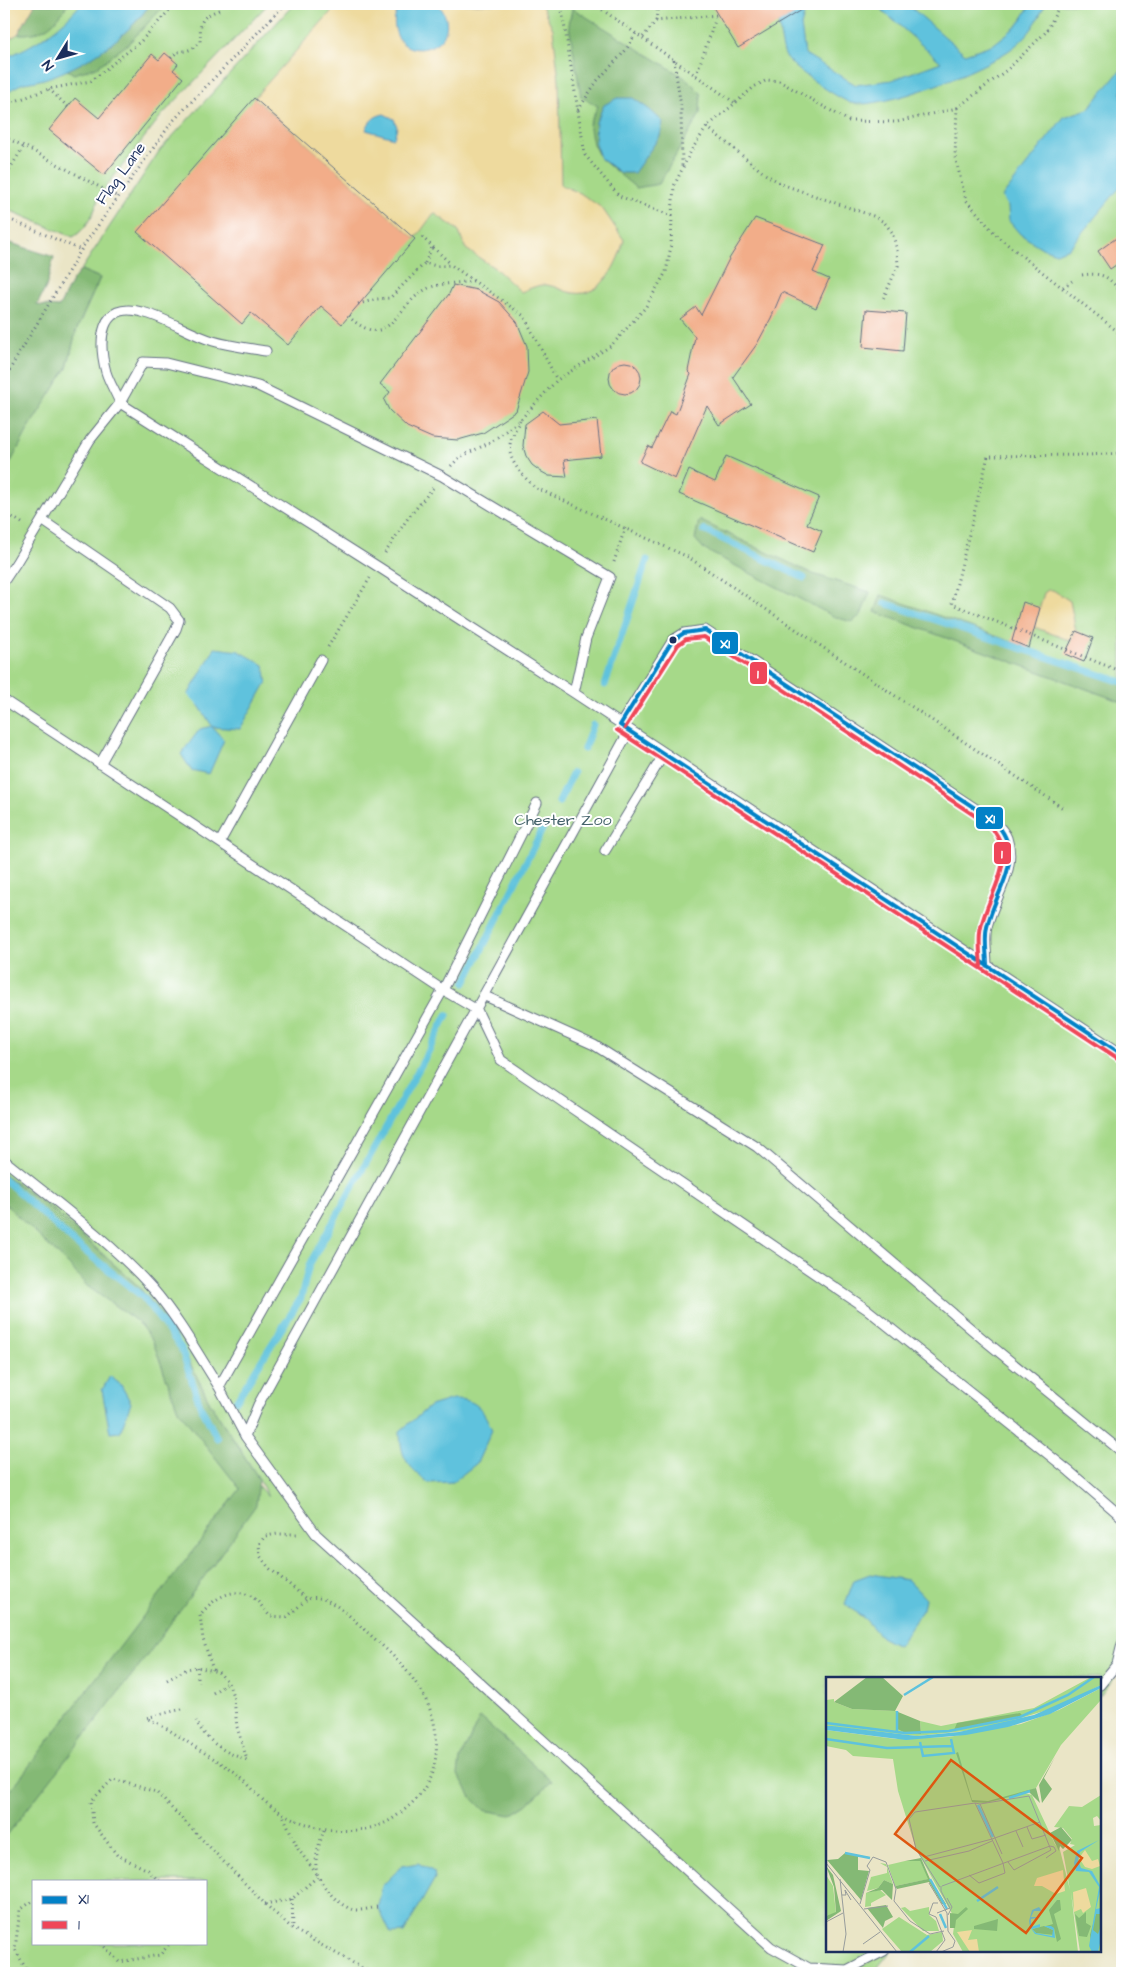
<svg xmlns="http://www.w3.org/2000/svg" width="1126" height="1977" viewBox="0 0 1126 1977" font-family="'Architects Daughter',sans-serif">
  <rect width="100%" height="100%" fill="#fff"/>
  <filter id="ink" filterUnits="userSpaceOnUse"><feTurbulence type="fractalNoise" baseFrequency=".02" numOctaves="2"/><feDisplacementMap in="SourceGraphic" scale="10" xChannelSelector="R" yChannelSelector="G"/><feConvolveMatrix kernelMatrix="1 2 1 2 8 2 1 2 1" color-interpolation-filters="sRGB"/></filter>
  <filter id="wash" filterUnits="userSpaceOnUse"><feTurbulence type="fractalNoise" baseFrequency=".0096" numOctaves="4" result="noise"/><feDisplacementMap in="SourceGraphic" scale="20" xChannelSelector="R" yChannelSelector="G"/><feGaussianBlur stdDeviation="1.12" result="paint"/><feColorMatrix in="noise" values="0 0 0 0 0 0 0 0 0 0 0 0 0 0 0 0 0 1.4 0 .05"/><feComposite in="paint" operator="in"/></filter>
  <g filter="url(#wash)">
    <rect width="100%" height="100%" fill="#eae5c6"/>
    <!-- green -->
    <path fill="#a6d989" stroke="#608474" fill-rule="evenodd" d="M 4,4 L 268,4 L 161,116 L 98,197 C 97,210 85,231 73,237 L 4,208 Z
      M 294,4 L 1122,4 L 1122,1668 L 1100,1696 L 1100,1678 L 827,1678 L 827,1951 L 891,1951 L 873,1973 L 4,1973 L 4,1179 L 76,1244 L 143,1297 L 181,1348 L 200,1405 L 217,1438 L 268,1497 L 259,1479 L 210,1403 L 169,1322 L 137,1285 L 53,1210 L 4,1174 L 4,464 L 67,368 L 76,331 L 100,278 L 81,270 L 160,150 ZM 34,1881 L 206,1881 L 206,1943 L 34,1943 Z"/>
    <!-- forest -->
    <path fill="#84b975" stroke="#50746a" d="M 35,4 L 68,4 C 54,24 45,35 18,34 Z
      M 150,4 L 166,4 L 128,44 L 97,67 L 74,74 L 67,70 C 99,48 128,37 150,4 Z
      M 572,8 L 687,79 L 701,93 L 700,114 L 659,184 L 636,188 L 600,158 L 593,144 L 589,124 L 598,106 L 581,97 L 569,25 Z
      M 4,241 L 54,257 L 46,287 L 37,305 L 59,307 L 72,281 L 81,270 L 100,278 L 76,331 L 67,368 L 30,426 L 4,475 Z
      M 699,520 L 813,574 L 870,592 L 861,615 L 852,622 L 835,617 L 705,550 L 695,539 Z
      M 881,595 L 1074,664 L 1122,679 L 1122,702 L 875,612 Z
      M 4,1174 L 53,1210 L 137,1285 L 169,1322 L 210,1403 L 259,1479 L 256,1505 L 146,1657 L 4,1839 L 4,1799 L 240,1489 L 178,1410 L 153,1342 L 138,1322 L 87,1286 L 69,1265 L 4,1203 Z
      M 480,1717 L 552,1781 L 527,1805 L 511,1815 L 484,1810 L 471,1797 L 458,1775 L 460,1759 Z"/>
    <!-- sand -->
    <path fill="#eeda9e" stroke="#84847e" d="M 4,4 L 35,4 L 18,34 L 4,42 Z
      M 338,4 L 541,4 L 553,29 L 559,80 L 561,185 L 580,193 L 602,208 L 624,240 C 618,262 603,298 573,293 C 564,292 556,286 547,285 C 539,284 529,289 521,292 L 496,269 L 466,249 L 458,230 L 434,213 L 415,239 L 254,98 Z
      M 1048,590 L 1053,590 L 1070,601 L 1076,631 L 1071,641 L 1034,627 L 1044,593 Z"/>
    <!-- water -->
    <path fill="#5ec2dd" stroke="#3c789e" d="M 81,4 L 150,4 C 127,38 83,67 44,79 C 37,81 31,82 24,83 C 17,85 10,91 4,94 L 4,58 C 33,47 61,28 81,4 Z
      M 403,4 L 439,5 C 469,45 401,68 395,28 C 393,19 396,10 403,4 Z
      M 875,4 L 907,4 L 965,54 L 994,44 L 1018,25 L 1031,4 L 1045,4 C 1037,22 1031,33 1015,46 C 990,67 882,111 851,103 C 839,99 792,68 786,57 C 781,48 781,34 778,23 L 806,7 L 801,26 L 805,54 L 856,85 L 892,80 L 941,62 Z
      M 1120,71 L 1122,71 L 1122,185 L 1069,248 L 1056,253 L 1042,248 L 1020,234 L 1009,221 L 1008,207 L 1002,197 L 1064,117 L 1088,109 Z
      M 617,98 L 633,98 L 650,110 L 663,122 L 660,136 L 634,173 L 620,173 L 600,158 L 595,143 L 596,122 L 604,105 Z
      M 384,114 L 394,119 L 397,127 L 394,138 L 366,130 C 369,121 374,116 384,114 Z
      M 215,648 L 239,651 L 264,665 L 267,682 L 240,729 L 212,727 L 224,740 L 209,774 L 191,770 L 181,754 L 200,729 L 212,726 L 200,707 L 188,695 Z
      M 110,1376 L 121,1385 L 131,1403 L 120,1432 L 110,1433 L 102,1390 Z
      M 453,1399 C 478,1399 483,1410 492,1430 L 477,1463 L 453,1482 L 428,1483 C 407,1464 401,1460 400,1431 L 430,1406 Z
      M 870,1574 L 908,1580 L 925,1598 L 923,1609 L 898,1646 L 881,1637 L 865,1619 L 845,1604 L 854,1580 Z
      M 418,1863 L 434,1872 L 435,1878 L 404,1933 L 391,1934 L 378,1907 L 382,1886 L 402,1866 Z"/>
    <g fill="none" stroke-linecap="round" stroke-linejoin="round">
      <!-- stream -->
      <path stroke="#5ec2dd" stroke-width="7" d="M 704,530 L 804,578
        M 885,603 L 1122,682
        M 605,685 L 647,560
        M 584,749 L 593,725
        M 559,802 L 573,773
        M 465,983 L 543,828
        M 4,1179 L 76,1244 L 143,1297 L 181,1348 L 200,1405 L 217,1438
        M 236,1401 L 301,1298 L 309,1265 L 426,1056 L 447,1015"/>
    </g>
    <g id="blocks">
      <!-- building -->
      <path fill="#f2ad89" d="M 711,4 L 811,4 L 738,48 Z
        M 165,53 L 178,64 L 173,70 L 183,78 L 104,175 L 49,130 L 75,98 L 99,118 L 152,54 L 159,60 Z
        M 254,98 L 415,239 L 342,324 L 321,306 L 288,345 L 251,313 L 242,324 L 137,232 Z
        M 755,218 L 825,245 L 813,272 L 829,279 L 816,308 L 782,292 L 771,318 L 757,344 L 733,377 L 751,404 L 719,425 L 707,406 L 675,479 L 640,462 L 648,446 L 652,448 L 670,411 L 676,414 L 691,374 L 688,371 L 695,337 L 680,319 L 696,307 L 701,315 L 729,259 Z
        M 1122,234 L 1122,261 L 1110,269 L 1098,251 Z
        M 453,285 L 477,290 L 499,302 L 517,322 L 527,346 L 528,372 L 516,411 L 483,433 L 458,440 L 432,438 L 407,427 L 389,410 L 384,400 L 390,392 L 380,384 L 449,294 Z
        M 866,310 L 906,313 L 903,351 L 863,347 Z
        M609 378a16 16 0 1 1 32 0a16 16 0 1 1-32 0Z
        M 543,411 L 559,424 L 597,420 L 601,456 L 564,460 L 567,477 L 549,476 L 540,471 L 532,465 L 526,456 L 523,446 L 525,424 Z
        M 726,456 L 819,497 L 807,524 L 822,531 L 813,552 L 679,494 L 689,470 L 715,482 Z
        M 1023,602 L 1040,608 L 1029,648 L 1012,641 Z
        M 1076,631 L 1093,638 L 1084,662 L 1065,654 Z"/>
    </g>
  </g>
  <g filter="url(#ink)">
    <use href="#blocks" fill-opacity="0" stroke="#636f82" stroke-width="1"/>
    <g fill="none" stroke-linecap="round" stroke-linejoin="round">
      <defs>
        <path id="lane" d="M 266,351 C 248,348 230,346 213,341 C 189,334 167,318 142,312 C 99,300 98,342 106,372 C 109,382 116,393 120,403 L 377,566 L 574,693 L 1122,1054
          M 42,520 L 170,608 L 179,620 L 176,629 L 100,764
          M 4,581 L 16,563 L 90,440 L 120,403 L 143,362 L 166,363 L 258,386 L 442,476 L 610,577 L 586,638 L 574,693
          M 4,700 L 443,990 L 477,1010 L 501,1060 L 868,1310 L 1069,1471 L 1122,1517
          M 620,725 L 673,640 L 684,633 L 705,630 L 993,820 C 998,825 1005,832 1007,838 C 1018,870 994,897 987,927 C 984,939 987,953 987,966
          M 629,731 L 258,1405 L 245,1436 L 316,1534 L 771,1947 L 809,1968 L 847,1970 L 884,1951
          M 220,842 L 321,660
          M 605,851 L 664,754
          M 485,996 L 594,1045 L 757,1147 L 983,1339 L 1122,1452
          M 4,1160 C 55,1201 109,1240 153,1289 C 178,1318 198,1354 219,1387
          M 245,1436 L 219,1387 L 443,990 L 537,803
          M 1100,1685 L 1117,1664 L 1122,1644"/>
      </defs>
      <!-- lane casing -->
      <use href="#lane" stroke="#636f82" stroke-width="11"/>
      <!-- path -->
      <path stroke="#636f82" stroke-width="3" stroke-dasharray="1 4" stroke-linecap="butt" d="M 594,4 L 735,103
        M 656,21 L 658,4
        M 643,37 L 656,21 L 717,15 L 696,75
        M 171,58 L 177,52 C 187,51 193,50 200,42 C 201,22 198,18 219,10 L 221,4
        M 674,60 L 681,107 L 682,168
        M 49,89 L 68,107
        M 4,105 L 49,89 L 91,81 L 141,41 L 175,4
        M 957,108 L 1008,69 L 1047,31 L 1060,4
        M 578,110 L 597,81 L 626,50 L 636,33
        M 707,127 L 765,174 L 784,185 L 873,216 L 884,222 L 892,232 L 897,250 L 898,266 L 883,299
        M 4,137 L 24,146 L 118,197
        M 4,178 L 24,146
        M 672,215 L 674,186 L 692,149 L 707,127 L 754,87 L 767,80 L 779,81 L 849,121 L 897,122 L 957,108 L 955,157 L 966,200 L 998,237 L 1122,335
        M 4,217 L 81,250
        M 422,237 L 451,264
        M 425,263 L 432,247
        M 1082,275 C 1104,272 1109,277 1122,294
        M 1063,287 L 1072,281
        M 358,304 L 377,299 L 390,298 L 425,263 L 436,266 L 451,265 L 524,316 L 557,380
        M 348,316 C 392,356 395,301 431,287 C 444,283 460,283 473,281
        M 4,379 L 84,245 L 172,122 L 285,4
        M 520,420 C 517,428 510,438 510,446 C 508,462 525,477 534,487 L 688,557 L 1063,808
        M 1122,453 L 1090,455 L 988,456 L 952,604 L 1122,672
        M 451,466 L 460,457 L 491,442 L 520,420 L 557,380 L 612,345 L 645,308 L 666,272 L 671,246 L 672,216 L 619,196 L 585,155 L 561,4
        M 4,512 L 22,523
        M 385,553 L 408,518 L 433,488
        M 614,562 L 625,528
        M 328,647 L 370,578
        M 197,1667 L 199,1686
        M 213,1670 L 203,1639 L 200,1615 C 212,1600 231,1586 251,1596 C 258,1600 264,1610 270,1616 L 287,1617 L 307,1599
        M 167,1680 L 187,1669 L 197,1667 L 218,1672 L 228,1682 L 234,1699 L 237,1727 L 247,1760 C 225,1753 207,1742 196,1721
        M 213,1693 L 228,1682
        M 182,1709 L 146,1718 C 165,1726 181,1738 198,1749 C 211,1757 224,1764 236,1774 C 246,1781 254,1791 263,1800 C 291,1823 329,1835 365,1829 C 384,1826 397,1817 411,1804 C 425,1791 434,1774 436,1755 C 441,1701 405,1665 367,1632 C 355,1621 335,1600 318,1598 C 315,1597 310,1598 307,1599 L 269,1568 L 260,1556 L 259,1544 L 265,1536 L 278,1534 L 297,1534
        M 324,1830 C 320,1842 315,1855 316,1868 C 318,1883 337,1904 351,1909 C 358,1912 371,1908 378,1907
        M 159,1881 L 148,1870 L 117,1855 L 93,1823 L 91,1801 L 113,1779 L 156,1792 L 265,1904 L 293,1929 L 371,1973
        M 292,1899 L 293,1928
        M 265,1904 L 292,1899 L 318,1876 L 298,1849 L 283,1815
        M 101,1943 L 119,1962 L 160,1955 L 170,1943
        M 28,1973 L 15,1949 L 20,1910 L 34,1900"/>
      <!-- lane -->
      <use href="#lane" stroke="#fff" stroke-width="9"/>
      <defs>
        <path id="bus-1" d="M 620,725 L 673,640 L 684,633 L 705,630 L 993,820 C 1029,856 996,888 987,927 C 984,940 987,953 987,966
          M 620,725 L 1122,1054"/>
        <path id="bus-2" d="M 625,728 L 678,645 L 686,639 L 704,637 L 989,825 C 1021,858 989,891 981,927 C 978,940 980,953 981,966
          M 617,730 L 1119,1059"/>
      </defs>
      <!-- bus-1 casing -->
      <use href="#bus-1" stroke="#fff" stroke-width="8"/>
      <!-- bus-2 casing -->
      <use href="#bus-2" stroke="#fff" stroke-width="8"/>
      <!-- bus-1 -->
      <use href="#bus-1" stroke="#0281c7" stroke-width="4"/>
      <!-- bus-2 -->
      <use href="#bus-2" stroke="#ef4659" stroke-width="4"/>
    </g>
  </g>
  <!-- markers -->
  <circle fill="#1b2f5e" stroke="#fff" stroke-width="2" cx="673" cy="640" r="4.5"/>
  <g text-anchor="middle" stroke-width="4" stroke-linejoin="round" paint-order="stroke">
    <!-- street labels -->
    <g font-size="16" fill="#1b2f5e" stroke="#fff">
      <text transform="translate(120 173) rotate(-54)" y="6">Flag Lane</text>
    </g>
    <!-- park labels -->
    <g font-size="16" fill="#45626b" stroke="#fff">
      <text x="563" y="825">Chester Zoo</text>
    </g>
  </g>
  <!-- overview -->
  <g transform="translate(826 1677)">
    <rect width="275" height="275" fill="#eae5c6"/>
    <path d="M 265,0 L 275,0 L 275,8 L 231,30 L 175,47 L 139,54 L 91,59 L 0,49 L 0,23 L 8,22 L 8,25 L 26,32 L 71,34 L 71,51 L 79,56 L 95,57 L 94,44 L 115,49 L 208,31 ZM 275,11 L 274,24 L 235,68 L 210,111 L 199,116 L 206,118 L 229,167 L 234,173 L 244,213 L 237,175 L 249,168 L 244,167 L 246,162 L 237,151 L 228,150 L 243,129 L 256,130 L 275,118 L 275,144 L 271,139 L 267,141 L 268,149 L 275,148 L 275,275 L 254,275 L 245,215 L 252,275 L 137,275 L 127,257 L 129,242 L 90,172 L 72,114 L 67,82 L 27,79 L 20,73 L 0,69 L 0,53 L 70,62 L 123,60 L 195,47 L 233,33 ZM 79,184 L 94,184 L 103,202 L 69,209 L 62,188 ZM 54,186 L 60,187 L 67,207 L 58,203 L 52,211 L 41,214 L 45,200 L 61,196 L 61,190 ZM 0,198 L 7,209 L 10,236 L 0,239 ZM 54,213 L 60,218 L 45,226 L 45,229 L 39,230 L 40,216 ZM 79,230 L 84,234 L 103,230 L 103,238 L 110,244 L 113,254 L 97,254 L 75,231 ZM 73,240 L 101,258 L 116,255 L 117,264 L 104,275 L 76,275 L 56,252 Z" fill="#a6d989"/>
    <path d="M 41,0 L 56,0 L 77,19 L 69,34 L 26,32 L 8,25 ZM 72,35 L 94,44 L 95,57 L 79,56 L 70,51 L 70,37 ZM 194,36 L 197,39 L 128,53 L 131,46 ZM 132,75 L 146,123 L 162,124 L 210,111 L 214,126 L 203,115 L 160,126 L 146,125 L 130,76 ZM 229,80 L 218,101 L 226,112 L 216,126 L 213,108 ZM 235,150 L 246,163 L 237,172 L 234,169 L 233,174 L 224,156 ZM 19,176 L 43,180 L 32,180 L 32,193 L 43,194 L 35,223 L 1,183 L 12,182 ZM 95,181 L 104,202 L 120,227 L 116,227 L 103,205 L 71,212 L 69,209 L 102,202 L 94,184 L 79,184 ZM 0,189 L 7,198 L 15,234 L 0,244 L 0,239 L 10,235 L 8,210 ZM 58,203 L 67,207 L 66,223 L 56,213 L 40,216 L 52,211 ZM 231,223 L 234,223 L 235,233 L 228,237 L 235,262 L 231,265 L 228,251 L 220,249 L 227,247 L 223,233 ZM 60,228 L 67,240 L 59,244 L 57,251 L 41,231 ZM 140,230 L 142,232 L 130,243 L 129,251 L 124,251 L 124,236 L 132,237 ZM 260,235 L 260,246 L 265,249 L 261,260 L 253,259 L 249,237 L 253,241 ZM 270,236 L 275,236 L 275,249 L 269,274 L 266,273 L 264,258 ZM 172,242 L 171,254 L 148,252 L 148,249 ZM 218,249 L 227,253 L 228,258 L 210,256 L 206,252 Z" fill="#84b975"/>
    <path d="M 259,173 L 266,184 L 272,182 L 274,189 L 266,192 L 259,190 L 253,181 ZM 237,193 L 239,214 L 230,217 L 216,209 L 208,209 L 211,201 ZM 260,211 L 265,230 L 257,236 L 255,232 L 248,235 L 247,215 ZM 146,253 L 142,263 L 151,262 L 153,275 L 144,275 L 131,255 Z" fill="#eeda9e"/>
    <path d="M 275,8 L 275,11 L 224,37 L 182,50 L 140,58 L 80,63 L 0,53 L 0,49 L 6,49 L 91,59 L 133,55 L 208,38 ZM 273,163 L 254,175 L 252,183 L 255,191 L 266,194 L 275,210 L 270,232 L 275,231 L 275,237 L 270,237 L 267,253 L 272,257 L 275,249 L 275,262 L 272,275 L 266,275 L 263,269 L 273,210 L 263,195 L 250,194 L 248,186 L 251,174 ZM 213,230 L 216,234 L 208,234 L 205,240 L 215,240 L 205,242 L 205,250 L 214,247 L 214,250 L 206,252 L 210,256 L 226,259 L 227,253 L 218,249 L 225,249 L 228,251 L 229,261 L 209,257 L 204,250 L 203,244 L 206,233 Z" fill="#5ec2dd"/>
    <path fill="none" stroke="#5ec2dd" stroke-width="2.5" d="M 78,18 L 107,0M 71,34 L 71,55M 0,46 L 79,56 L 123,54 L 194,40 L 242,18 L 268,0M 0,62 L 61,71 L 126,69M 94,65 L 97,79 L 128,76 L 125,62M 183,121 L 204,114M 152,128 L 167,160M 19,176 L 44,181M 104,202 L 121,232M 151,224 L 172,210M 114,237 L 120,251M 84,275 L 103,259"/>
    <path fill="none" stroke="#979c9c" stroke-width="1" d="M 149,126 L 154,127 L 176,177M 154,127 L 203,119 L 225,173 L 188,193 L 182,185M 201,150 L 206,162 L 220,158M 190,154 L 197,170M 98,180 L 166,162 L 214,145M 99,184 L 143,174 L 166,164M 0,186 L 71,275M 143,198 L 153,206 L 179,196 L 177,186M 14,202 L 20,257 L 17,275M 103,206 L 121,236 L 122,254 L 129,264 L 127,270 L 115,275M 116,209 L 224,169 L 228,170 L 230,174 L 220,181M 114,210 L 90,172 L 83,142 L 89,135 L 149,126 L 177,186M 16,218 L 20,218 L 19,213 L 25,223M 121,221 L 126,230 L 122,238M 34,227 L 44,193 L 41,189 L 47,180 L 60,185 L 70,212 L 68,224 L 84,244 L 104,257 L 118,254M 38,232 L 62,229M 111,236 L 124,231 L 115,214 L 115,209M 0,245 L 17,236M 37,267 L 54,255M 110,275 L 119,263 L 110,240 L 103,237 L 107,226 L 112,226"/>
    <path fill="#de5710" fill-opacity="0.15" stroke="#de5710" stroke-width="2.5" d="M 125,83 L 256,181 L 200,256 L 69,157 Z"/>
    <rect width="275" height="275" fill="none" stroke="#1b2f5e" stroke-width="2.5"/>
  </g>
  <g stroke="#fff" stroke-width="2">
    <rect x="711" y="631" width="28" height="24" rx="5" fill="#0281c7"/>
    <rect x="749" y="661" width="19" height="24" rx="5" fill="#ef4659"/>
    <rect x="975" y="806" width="29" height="24" rx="5" fill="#0281c7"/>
    <rect x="993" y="841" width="19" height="24" rx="5" fill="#ef4659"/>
  </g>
  <g font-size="14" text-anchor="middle" font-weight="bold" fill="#fff">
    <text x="725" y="648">X1</text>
    <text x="758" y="678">1</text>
    <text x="990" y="823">X1</text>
    <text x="1002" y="858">1</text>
  </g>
  <!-- margin -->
  <rect width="1126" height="1977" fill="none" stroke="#fff" stroke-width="20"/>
  <!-- legend -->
  <rect x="32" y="1880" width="175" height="65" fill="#ffffff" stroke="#a4acbf"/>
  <rect x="42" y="1896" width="25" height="8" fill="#0281c7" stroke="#a4acbf"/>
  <text x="78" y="1904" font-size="15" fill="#1b2f5e">X1</text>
  <rect x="42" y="1921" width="25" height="8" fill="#ef4659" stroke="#a4acbf"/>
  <text x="78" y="1930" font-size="15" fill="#1b2f5e">1</text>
  <!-- north arrow -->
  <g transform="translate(58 58) rotate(233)" stroke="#ffffff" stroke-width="4" paint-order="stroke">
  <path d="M0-4L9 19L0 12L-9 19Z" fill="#1b2f5e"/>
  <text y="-8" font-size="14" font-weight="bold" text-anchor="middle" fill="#1b2f5e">N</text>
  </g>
</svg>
